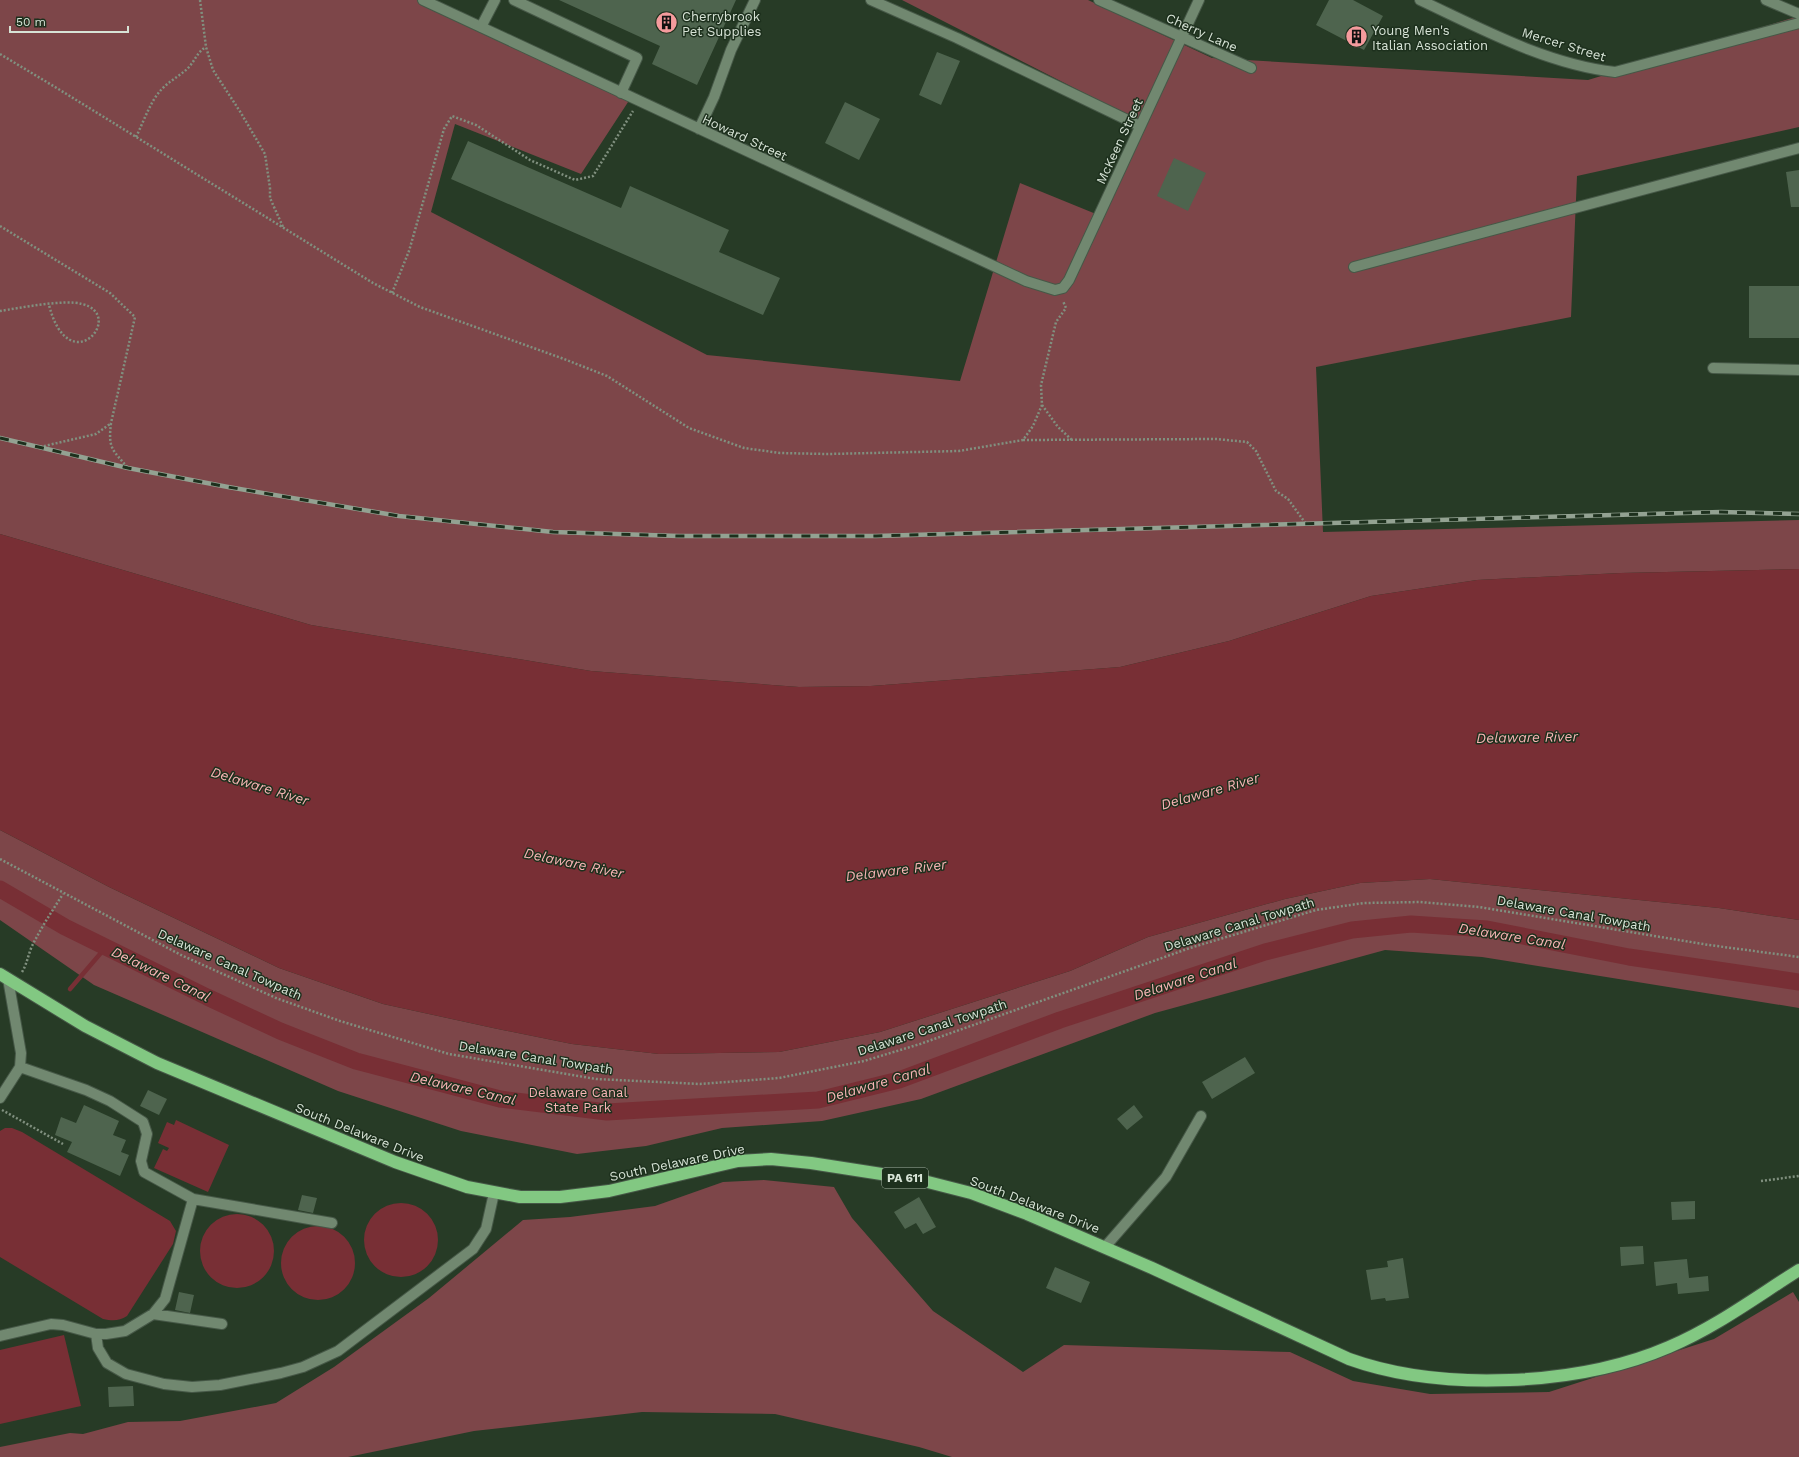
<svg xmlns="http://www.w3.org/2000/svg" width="1799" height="1457" viewBox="0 0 1799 1457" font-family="'Work Sans',sans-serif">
  <rect width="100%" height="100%" fill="#273b26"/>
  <!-- green -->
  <path fill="#7d4649" d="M 0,0 L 421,0 L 632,96 L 581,174 L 455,124 L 431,212 L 707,355 L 960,381 L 1020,183 L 1096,214 L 1139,121 L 902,0 L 1088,0 L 1212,58 L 1588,80 L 1799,16 L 1799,127 L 1577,176 L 1571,317 L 1316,367 L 1323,532 L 1799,520 L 1799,569 L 1621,573 L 1477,580 L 1371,596 L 1229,641 L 1120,667 L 871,686 L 799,687 L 591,671 L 311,625 L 0,534 Z
    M 0,830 L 109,887 L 279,968 L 383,1004 L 493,1028 L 572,1044 L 659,1054 L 779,1052 L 880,1032 L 1070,971 L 1148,937 L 1285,899 L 1360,883 L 1430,879 L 1719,908 L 1799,920 L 1799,1008 L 1482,957 L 1385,950 L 1155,1013 L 921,1099 L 822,1121 L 722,1128 L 646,1146 L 577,1154 L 461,1131 L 338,1091 L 94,985 L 0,920 Z
    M 764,1180 L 834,1187 L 852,1218 L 933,1311 L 1023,1372 L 1064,1345 L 1290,1352 L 1353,1381 L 1430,1394 L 1549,1392 L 1714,1339 L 1793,1292 L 1799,1302 L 1799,1457 L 952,1457 L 919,1447 L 775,1414 L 642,1412 L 474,1431 L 348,1457 L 0,1457 L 0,1447 L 70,1433 L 83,1434 L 128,1422 L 180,1421 L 276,1403 L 334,1367 L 429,1298 L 523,1220 L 570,1217 L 655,1206 L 723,1182 Z"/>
  <!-- water -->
  <path fill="#782f35" d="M 0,534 L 311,625 L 591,671 L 799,687 L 871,686 L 1120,667 L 1229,641 L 1371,596 L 1477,580 L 1621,573 L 1799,569 L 1799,920 L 1719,908 L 1430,879 L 1360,883 L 1285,899 L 1148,937 L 1070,971 L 880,1032 L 779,1052 L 659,1054 L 572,1044 L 493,1028 L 383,1004 L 279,968 L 109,887 L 0,830 Z
    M 176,1120 L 229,1145 L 208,1192 L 154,1168 L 163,1149 L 167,1151 L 169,1148 L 158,1143 L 167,1122 L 174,1125 Z
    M 5,1128 L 12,1128 L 22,1132 L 170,1221 L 176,1231 L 173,1244 L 127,1316 C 119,1321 113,1321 103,1319 L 0,1257 L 0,1131 Z
    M364 1240a37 37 0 1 1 74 0a37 37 0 1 1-74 0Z
    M200 1251a37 37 0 1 1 74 0a37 37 0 1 1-74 0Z
    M281 1263a37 37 0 1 1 74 0a37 37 0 1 1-74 0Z
    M 64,1335 L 81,1406 L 0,1424 L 0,1350 Z"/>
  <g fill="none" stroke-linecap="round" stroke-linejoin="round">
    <!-- stream -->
    <path stroke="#782f35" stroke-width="4.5" d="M 70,989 L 106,947"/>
    <!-- canal -->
    <path stroke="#782f35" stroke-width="17" d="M 0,889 L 65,927 L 207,997 L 280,1031 L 356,1061 L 500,1099 L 607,1112 L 818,1100 L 899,1080 L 1060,1020 L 1265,952 L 1352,930 L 1411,924 L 1487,929 L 1629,957 L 1799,982"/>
  </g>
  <!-- building -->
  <path fill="#4e644e" d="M 559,0 L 736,0 L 697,85 L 652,64 L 660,46 Z
    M 1329,0 L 1353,0 L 1383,16 L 1364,50 L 1316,25 Z
    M 937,52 L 960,61 L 941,105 L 919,95 Z
    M 845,102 L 880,119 L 859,160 L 825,143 Z
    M 468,141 L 621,208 L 630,186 L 729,230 L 719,252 L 780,278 L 763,315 L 451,179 Z
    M 1174,158 L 1206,173 L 1188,211 L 1157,196 Z
    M 1799,170 L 1799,207 L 1791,207 L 1786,172 Z
    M 1749,286 L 1799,286 L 1799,338 L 1749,338 Z
    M 1245,1057 L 1255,1073 L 1212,1099 L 1202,1082 Z
    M 148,1090 L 167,1099 L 159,1115 L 140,1106 Z
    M 84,1105 L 119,1121 L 113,1135 L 126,1140 L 121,1152 L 129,1155 L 120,1176 L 67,1152 L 72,1142 L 55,1135 L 61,1117 L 76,1123 Z
    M 1134,1105 L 1143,1117 L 1127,1130 L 1117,1119 Z
    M 302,1195 L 317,1198 L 313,1213 L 298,1210 Z
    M 919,1197 L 936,1227 L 923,1234 L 916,1223 L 905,1229 L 894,1212 Z
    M 1695,1201 L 1695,1219 L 1672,1220 L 1671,1202 Z
    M 1643,1246 L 1644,1264 L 1621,1266 L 1620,1247 Z
    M 1403,1258 L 1409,1298 L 1386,1301 L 1385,1298 L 1371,1300 L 1366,1270 L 1388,1267 L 1387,1261 Z
    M 1687,1259 L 1689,1278 L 1708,1276 L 1709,1291 L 1678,1294 L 1677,1283 L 1656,1286 L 1654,1262 Z
    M 1055,1267 L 1090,1282 L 1081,1303 L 1046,1288 Z
    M 179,1292 L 194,1295 L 190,1313 L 175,1310 Z
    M 133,1386 L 134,1406 L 109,1407 L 108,1387 Z"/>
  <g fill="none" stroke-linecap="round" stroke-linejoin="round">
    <defs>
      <path id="minor" d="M 423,0 L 1026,281 L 1055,290 L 1063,288 L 1069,280 L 1199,0
        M 514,0 L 637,58 L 621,93
        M 871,0 L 957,38 L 1140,126
        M 1099,0 L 1251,68
        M 1420,0 C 1482,29 1546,64 1615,72 L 1799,23
        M 1766,0 L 1799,14
        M 481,27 L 495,0
        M 699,129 L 714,97 L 731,50 L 755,0
        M 1354,267 L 1799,148
        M 1713,368 L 1799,370
        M 0,1098 L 20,1067 L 21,1053 L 8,979
        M 193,1199 L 332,1223
        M 1105,1247 L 1166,1177 L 1201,1116
        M 153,1314 L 222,1324
        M 96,1334 L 98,1348 L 107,1363 L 126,1374 L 164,1384 L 192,1387 L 220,1385 L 281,1373 L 303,1367 L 338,1351 L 473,1249 L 486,1229 L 494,1193
        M 0,1336 L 51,1324 L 63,1325 L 96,1334 L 106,1334 L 125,1331 L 153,1314 L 165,1299 L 193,1199 L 144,1172 L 141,1161 L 147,1134 L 143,1122 L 110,1101 L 86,1090 L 20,1067"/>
      <path id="highway" d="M 0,974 L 85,1026 L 157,1063 L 395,1162 L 467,1187 L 520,1197 L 560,1197 L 609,1191 L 738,1161 L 771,1159 L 811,1163 L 920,1180 L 971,1193 L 1027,1214 L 1152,1268 L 1349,1359 C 1441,1392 1579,1386 1669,1347 C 1716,1327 1756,1297 1799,1270"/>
    </defs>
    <!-- minor casing -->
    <use href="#minor" stroke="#465847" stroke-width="12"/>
    <!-- highway casing -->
    <use href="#highway" stroke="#465847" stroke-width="14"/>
    <!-- path -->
    <path stroke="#80907f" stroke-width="2.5" stroke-dasharray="2 2" stroke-linecap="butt" d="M 200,0 L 206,47 L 213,70 L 241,113 L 265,154 L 270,188 L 270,198 L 283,227
      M 0,54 L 60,90 L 373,283 L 420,307 L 564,359 L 607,376 L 689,428 L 744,448 L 780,453 L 828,454 L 959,451 L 1023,440 L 1033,426 L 1042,405 L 1041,385 L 1056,322 L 1066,308 L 1063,301
      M 136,137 C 144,121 150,102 161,90 C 169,81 180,76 188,68 C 195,61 197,52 206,47
      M 0,226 L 110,293 L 135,317 L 111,423 C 108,449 112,449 128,468
      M 392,293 L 409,251 L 444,129 L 452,116 L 476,125 L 530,160 L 575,180 L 593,176 L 633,111
      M 0,311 C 19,308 65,299 82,304 C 127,315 69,383 49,305
      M 1042,405 L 1058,427 L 1073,441
      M 1023,440 L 1216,439 L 1247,442 L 1256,451 L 1276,491 L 1288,499 L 1306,524
      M 40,447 L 96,434 L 110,424
      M 0,859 L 181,955 L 276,998 L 340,1021 L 449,1054 L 596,1079 L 700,1084 L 779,1078 L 864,1061 L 920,1044 L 1190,948 L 1316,910 L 1364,903 L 1420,902 L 1479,907 L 1709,945 L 1799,957
      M 22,972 C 27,964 28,955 32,946 C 41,928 52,911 63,894
      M 2,1110 L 63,1144
      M 1761,1181 L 1799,1176"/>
    <!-- minor -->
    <use href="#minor" stroke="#718870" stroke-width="10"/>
    <!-- highway -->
    <use href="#highway" stroke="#82c882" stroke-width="12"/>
    <defs>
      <path id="rail" d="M 0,438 L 128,468 L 228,487 L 399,516 L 553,532 L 679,536 L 876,536 L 1721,512 L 1799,514"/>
    </defs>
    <!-- rail casing -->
    <use href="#rail" stroke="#93a292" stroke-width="4.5"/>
    <!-- rail -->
    <use href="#rail" stroke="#1d301d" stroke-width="3" stroke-dasharray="9" stroke-linecap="butt"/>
  </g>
  <!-- icons -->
  <defs>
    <symbol id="building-disc" viewBox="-11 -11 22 22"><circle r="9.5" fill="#f59b9d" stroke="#1d301d"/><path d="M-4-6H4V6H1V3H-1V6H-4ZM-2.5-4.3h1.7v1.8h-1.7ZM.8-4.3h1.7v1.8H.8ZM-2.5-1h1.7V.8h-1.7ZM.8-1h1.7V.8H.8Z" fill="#111"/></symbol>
  </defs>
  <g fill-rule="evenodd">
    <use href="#building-disc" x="654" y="10" width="25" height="25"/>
    <use href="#building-disc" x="1344" y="24" width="25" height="25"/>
  </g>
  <g text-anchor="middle" stroke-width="3" stroke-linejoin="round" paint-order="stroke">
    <!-- shield labels -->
    <rect fill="#1d301d" stroke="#9fad9e" stroke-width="1" x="882" y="1168" width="46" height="20" rx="3"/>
    <g font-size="12" font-weight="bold" fill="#d7e3d6">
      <text x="905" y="1182">PA 611</text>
    </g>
    <!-- poi labels -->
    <g font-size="13" fill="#d7e3d6" stroke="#1d301d" text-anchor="start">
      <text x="682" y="21">Cherrybrook<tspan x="682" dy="15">Pet Supplies</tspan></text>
      <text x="1372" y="35">Young Men's<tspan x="1372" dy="15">Italian Association</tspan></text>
    </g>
    <!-- street labels -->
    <g font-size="13" fill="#d7e3d6" stroke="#1d301d">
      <text transform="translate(1202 32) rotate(24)" y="5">Cherry Lane</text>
      <text transform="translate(1564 44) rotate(17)" y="5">Mercer Street</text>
      <text transform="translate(745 137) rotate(25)" y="5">Howard Street</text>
      <text transform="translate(1119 141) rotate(-65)" y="5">McKeen Street</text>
      <text transform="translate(1574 913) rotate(10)" y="5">Delaware Canal Towpath</text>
      <text transform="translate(1239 924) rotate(-17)" y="5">Delaware Canal Towpath</text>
      <text transform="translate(230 964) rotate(24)" y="5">Delaware Canal Towpath</text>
      <text transform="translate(932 1027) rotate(-18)" y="5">Delaware Canal Towpath</text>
      <text transform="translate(536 1057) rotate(9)" y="5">Delaware Canal Towpath</text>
      <text transform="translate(360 1132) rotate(22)" y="5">South Delaware Drive</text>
      <text transform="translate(677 1162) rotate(-12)" y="5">South Delaware Drive</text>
      <text transform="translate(1035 1204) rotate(21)" y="5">South Delaware Drive</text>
    </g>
    <!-- park labels -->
    <g font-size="13" fill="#f7b4b5" stroke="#1d301d">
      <text x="578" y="1097">Delaware Canal<tspan x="578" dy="15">State Park</tspan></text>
    </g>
    <!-- water labels -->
    <g font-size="14" font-style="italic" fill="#f8b4b5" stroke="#1d301d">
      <text transform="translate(1527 737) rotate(-1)" y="5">Delaware River</text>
      <text transform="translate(260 786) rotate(17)" y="5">Delaware River</text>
      <text transform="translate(1210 791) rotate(-16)" y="5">Delaware River</text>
      <text transform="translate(574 863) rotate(12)" y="5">Delaware River</text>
      <text transform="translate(896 870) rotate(-7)" y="5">Delaware River</text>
      <text transform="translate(1512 936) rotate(9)" y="5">Delaware Canal</text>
      <text transform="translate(161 974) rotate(26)" y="5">Delaware Canal</text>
      <text transform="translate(1185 979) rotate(-18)" y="5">Delaware Canal</text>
      <text transform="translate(878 1083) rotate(-16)" y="5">Delaware Canal</text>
      <text transform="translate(463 1088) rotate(13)" y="5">Delaware Canal</text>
    </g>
  </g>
  <!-- scale -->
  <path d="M10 26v6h118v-6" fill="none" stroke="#d7e3d6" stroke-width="2"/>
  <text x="16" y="26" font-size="12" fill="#d7e3d6" stroke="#1d301d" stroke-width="3" paint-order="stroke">50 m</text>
</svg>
